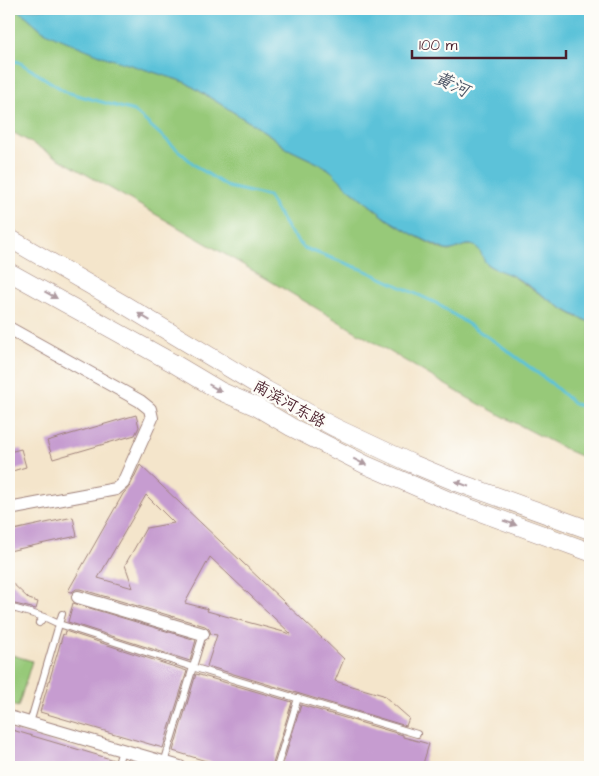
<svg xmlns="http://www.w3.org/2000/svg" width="599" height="776" viewBox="0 0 599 776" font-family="'Architects Daughter','LXGW WenKai TC',sans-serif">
  <rect width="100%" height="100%" fill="#fdfcf7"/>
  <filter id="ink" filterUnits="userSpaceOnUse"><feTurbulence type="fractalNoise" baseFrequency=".02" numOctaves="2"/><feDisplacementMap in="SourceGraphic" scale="10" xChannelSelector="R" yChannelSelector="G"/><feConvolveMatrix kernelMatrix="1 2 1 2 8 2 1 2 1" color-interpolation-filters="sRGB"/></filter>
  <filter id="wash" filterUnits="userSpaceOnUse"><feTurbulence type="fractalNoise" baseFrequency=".0096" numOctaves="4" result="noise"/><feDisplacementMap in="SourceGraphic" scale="20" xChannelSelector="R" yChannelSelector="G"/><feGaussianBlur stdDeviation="1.12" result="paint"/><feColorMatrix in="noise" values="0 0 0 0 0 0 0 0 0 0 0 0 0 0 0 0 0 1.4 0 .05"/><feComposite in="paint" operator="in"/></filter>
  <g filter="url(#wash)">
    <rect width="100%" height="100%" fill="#f4e5cb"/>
    <!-- green -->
    <path fill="#97c979" stroke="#707452" d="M 9,9 L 16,9 L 26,16 L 42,30 L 150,71 L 185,82 L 270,135 L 286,148 L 324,166 L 331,171 L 347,187 L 387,219 L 412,234 L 441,249 L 449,251 L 462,246 L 472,245 L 479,248 L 482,253 L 485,262 L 489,266 L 511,275 L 566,311 L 577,317 L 590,322 L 590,460 L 569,451 L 468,398 L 235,260 L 9,130 Z
      M 9,654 L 32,661 L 18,707 L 9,704 Z"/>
    <!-- water -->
    <path fill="#5cc2d9" stroke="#537082" d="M 16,9 L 590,9 L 590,322 C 562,312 539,291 513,276 C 505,272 495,270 488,265 C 480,259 484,248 471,245 C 462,244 454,252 445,250 L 412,234 L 387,219 L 347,187 L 331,171 L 324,166 L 286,148 L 270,135 L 185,82 L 105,57 L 56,37 L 42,30 L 26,16 Z"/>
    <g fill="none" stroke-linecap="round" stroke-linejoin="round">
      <!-- stream -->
      <path stroke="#5cc2d9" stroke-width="3" d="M 9,60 L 19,62 L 66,92 L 134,111 L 197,167 L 228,187 L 268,196 L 289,231 L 304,248 L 364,270 L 436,303 L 500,345 L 551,383 L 573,403 L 590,410"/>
    </g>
    <g id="blocks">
      <!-- building -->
      <path fill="#c69cd0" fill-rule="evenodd" d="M 136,415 L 139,427 L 135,435 L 53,459 L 47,441 Z
        M 21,449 L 26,467 L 9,472 L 9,452 Z
        M 140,465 L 344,659 L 335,681 L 383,695 L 409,718 L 406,726 L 207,666 L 217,635 L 211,634 L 209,629 L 205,626 L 80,589 L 76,589 L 72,592 L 68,591 L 123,494 L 130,486 ZM 146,495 L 174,523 L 146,528 L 125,565 L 133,588 L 98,578 ZM 210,557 L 291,634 L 207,611 L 208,609 L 185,603 Z
        M 73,517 L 77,536 L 9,551 L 9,531 Z
        M 9,580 L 29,599 L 38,602 L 36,609 L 15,604 L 9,598 Z
        M 73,603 L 196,640 L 190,661 L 68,622 Z
        M 65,631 L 187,671 L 163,748 L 40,712 L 63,634 L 64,635 Z
        M 196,674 L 292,702 L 272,767 L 226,767 L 173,751 Z
        M 301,705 L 403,735 L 403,737 L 429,744 L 422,767 L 282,767 Z
        M 9,729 L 114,760 L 112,767 L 59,767 L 51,765 L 51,767 L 9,767 Z"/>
    </g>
  </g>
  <g filter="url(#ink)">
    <use href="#blocks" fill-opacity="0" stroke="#9f827b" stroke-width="1"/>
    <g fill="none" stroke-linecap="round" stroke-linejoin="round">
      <defs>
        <path id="service" d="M 9,607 L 44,617
          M 39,623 L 44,617 L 59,624 L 192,667 L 417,734
          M 30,723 L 62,614
          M 164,763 L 203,634
          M 117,767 L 122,750
          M 277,767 L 298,698"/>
        <path id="minor" d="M 9,328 L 140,401 L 150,409 L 152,418 L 123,483 L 116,489 L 9,509
          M 78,597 L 203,634
          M 9,717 L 180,767"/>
        <path id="secondary" d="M 9,238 L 123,304 L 266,390 L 334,427 L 413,464 L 454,481 L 590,530
          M 9,272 L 173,363 L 220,391 L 257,407 L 291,427 L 366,465 L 447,500 L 590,552"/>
      </defs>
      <!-- service casing -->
      <use href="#service" stroke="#9f827b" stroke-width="8"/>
      <!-- minor casing -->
      <use href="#minor" stroke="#9f827b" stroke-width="14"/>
      <!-- secondary casing -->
      <use href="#secondary" stroke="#9f827b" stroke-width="19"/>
      <!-- service -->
      <use href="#service" stroke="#fff" stroke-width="6"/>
      <!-- minor -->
      <use href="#minor" stroke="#fff" stroke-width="12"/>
      <!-- secondary -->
      <use href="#secondary" stroke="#fff" stroke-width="18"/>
    </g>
    <!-- one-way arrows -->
    <defs><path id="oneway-solid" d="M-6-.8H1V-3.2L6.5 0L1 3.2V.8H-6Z" transform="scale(1.25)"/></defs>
    <g fill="#ae9aa0">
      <use href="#oneway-solid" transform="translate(51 295) rotate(29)"/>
      <use href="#oneway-solid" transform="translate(144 317) rotate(-149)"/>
      <use href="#oneway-solid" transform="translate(215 388) rotate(30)"/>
      <use href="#oneway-solid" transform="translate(360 462) rotate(26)"/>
      <use href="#oneway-solid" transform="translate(462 484) rotate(-159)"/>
      <use href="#oneway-solid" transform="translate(510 523) rotate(19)"/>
    </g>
  </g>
  <g text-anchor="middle" stroke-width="5" stroke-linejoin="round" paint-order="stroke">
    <!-- street labels -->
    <g font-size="16" fill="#4a1f2b" stroke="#fdfcf7">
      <text transform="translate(290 403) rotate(29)" y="6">南滨河东路</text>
    </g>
    <!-- water labels -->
    <g font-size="18" font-style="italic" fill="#505868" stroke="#fdfcf7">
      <text transform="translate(452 84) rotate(25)" y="6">黄河</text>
    </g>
  </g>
  <!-- margin -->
  <rect width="599" height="776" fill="none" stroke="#fdfcf7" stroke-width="30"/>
  <!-- scale -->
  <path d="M412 50v8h154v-8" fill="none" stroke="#4a1f2b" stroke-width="2.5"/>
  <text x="419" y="50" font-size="15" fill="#4a1f2b" stroke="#fdfcf7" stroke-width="4" paint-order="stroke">100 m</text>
</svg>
